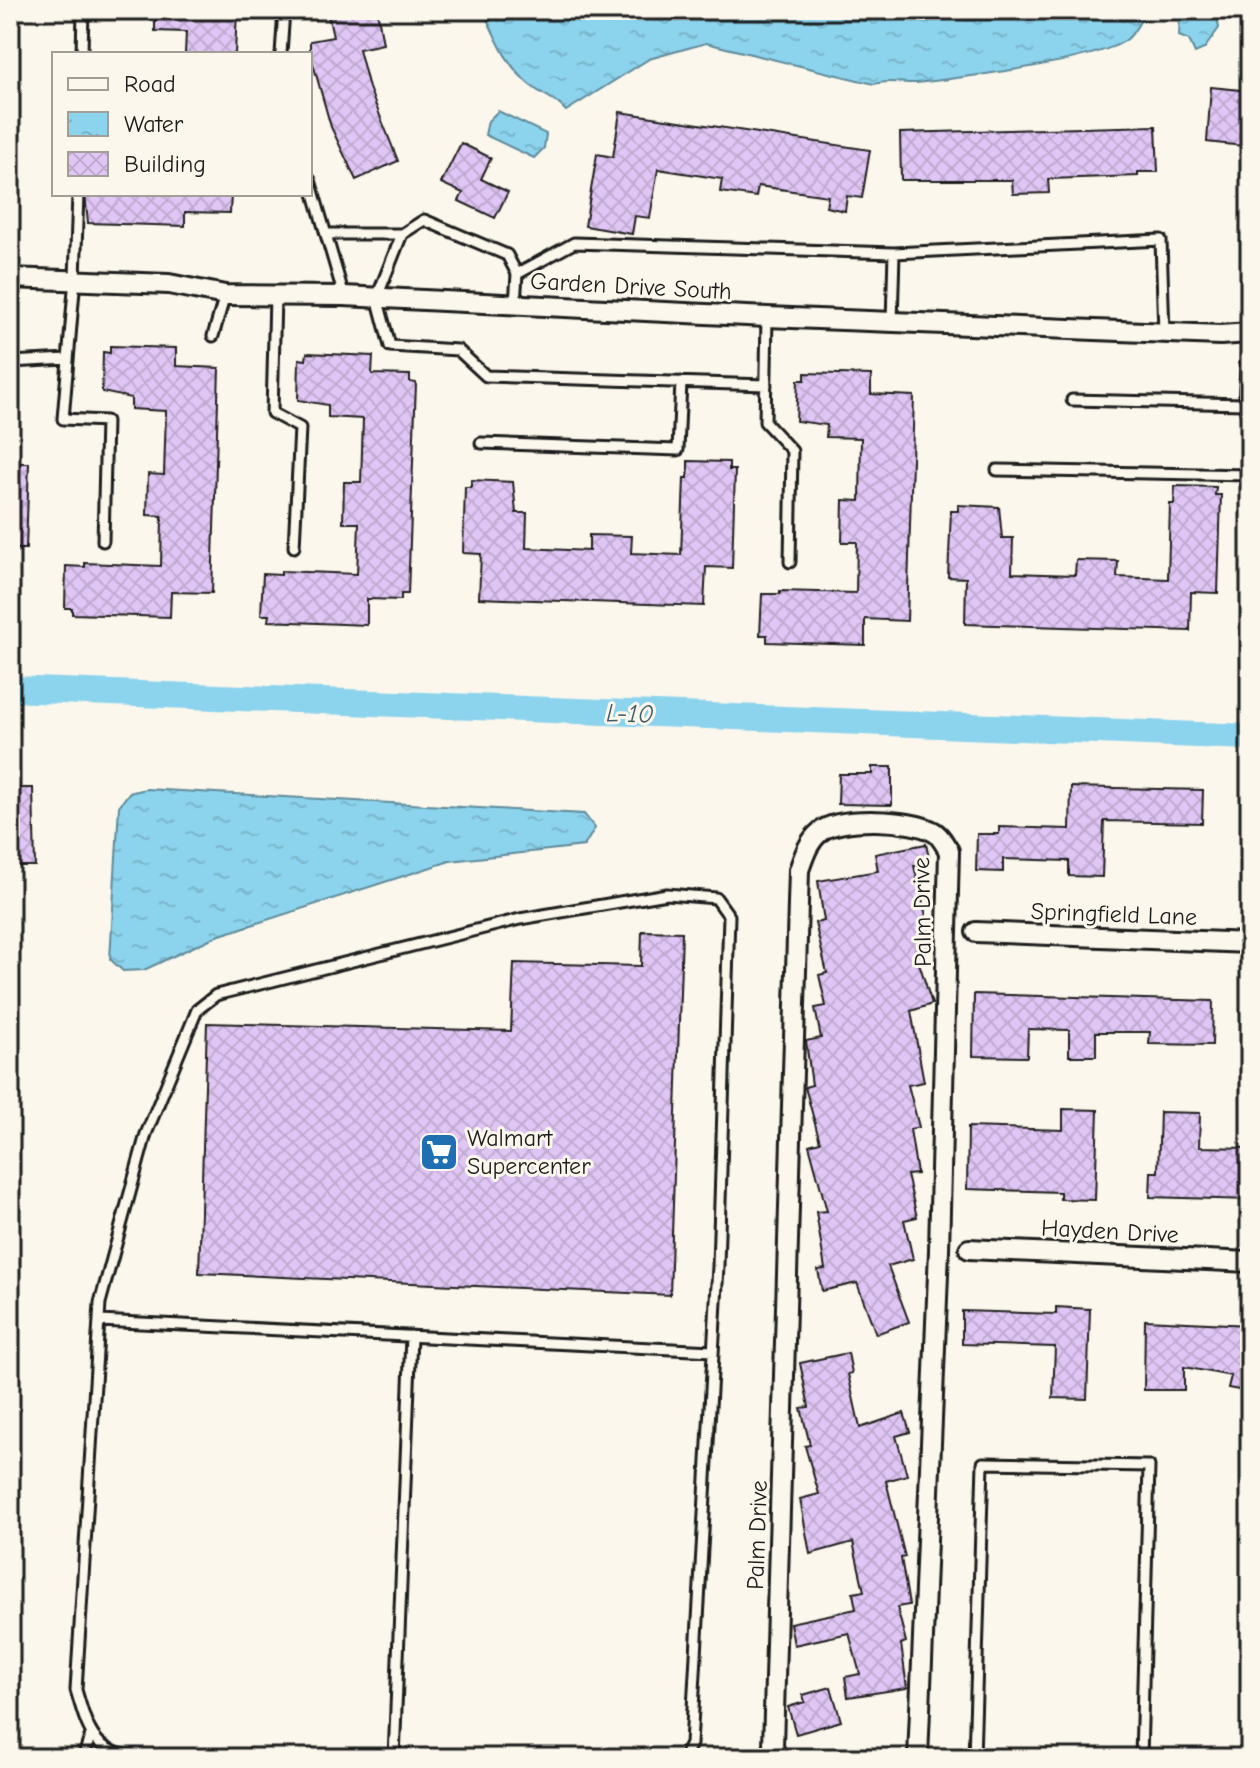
<svg xmlns="http://www.w3.org/2000/svg" width="1260" height="1768" viewBox="0 0 1260 1768" font-family="'Comic Neue',sans-serif">
  <defs>
    <pattern id="water-ripples" width="26" height="14" patternUnits="userSpaceOnUse" patternTransform="scale(2)"><rect width="26" height="14" fill="#8cd3ed"/><path d="M2 4q2-2 4 0t4 0M15 11q2-2 4 0t4 0" fill="none" stroke="#78b5cb"/></pattern>
    <pattern id="building-cross-hatch" width="8" height="8" patternUnits="userSpaceOnUse" patternTransform="scale(2)"><rect width="8" height="8" fill="#e0c6f5"/><path d="M0 0l8 8M0 8l8-8" fill="none" stroke="#c0aad1"/></pattern>
  </defs>
  <rect width="100%" height="100%" fill="#fbf7ec"/>
  <filter id="ink" filterUnits="userSpaceOnUse"><feTurbulence type="fractalNoise" baseFrequency=".0125" numOctaves="2"/><feDisplacementMap in="SourceGraphic" scale="16" xChannelSelector="R" yChannelSelector="G"/><feConvolveMatrix kernelMatrix="1 2 1 2 8 2 1 2 1" color-interpolation-filters="sRGB"/></filter>
  <g filter="url(#ink)">
    <!-- water -->
    <path fill="url(#water-ripples)" stroke="#5f8a99" stroke-width="2" d="M 483,10 L 1146,10 C 1142,18 1133,35 1126,40 C 1095,62 959,78 917,83 C 902,84 889,79 874,84 L 706,43 L 649,59 L 566,111 C 552,95 544,97 530,85 C 506,65 496,38 483,10 Z
      M 1193,10 L 1216,10 L 1219,28 L 1204,49 L 1195,53 L 1189,40 L 1179,36 L 1180,17 Z
      M 498,111 L 546,134 L 544,148 L 534,158 L 485,135 L 488,121 Z
      M 146,789 L 584,814 L 595,828 L 584,846 L 450,861 L 214,937 L 144,970 L 123,971 L 110,959 L 119,806 L 129,793 Z"/>
    <g fill="none" stroke-linecap="round" stroke-linejoin="round">
      <!-- canal -->
      <path stroke="#8cd3ed" stroke-width="26" d="M 10,689 L 1250,737"/>
    </g>
    <!-- building -->
    <path fill="url(#building-cross-hatch)" stroke="#1c1c1c" stroke-width="2" d="M 155,10 L 237,10 L 235,54 L 185,54 L 186,32 L 155,31 Z
      M 327,10 L 377,10 L 383,44 L 359,49 L 369,88 L 398,161 L 356,180 L 331,127 L 310,53 L 310,41 L 333,37 Z
      M 1211,87 L 1250,91 L 1250,140 L 1244,139 L 1243,146 L 1207,142 Z
      M 620,112 L 870,150 L 862,198 L 847,196 L 845,211 L 826,207 L 828,196 L 758,186 L 756,197 L 720,192 L 722,179 L 658,169 L 650,218 L 635,216 L 632,234 L 585,226 L 597,154 L 613,157 Z
      M 1156,126 L 1158,172 L 1138,172 L 1138,176 L 1048,179 L 1049,193 L 1013,194 L 1012,180 L 901,180 L 900,133 Z
      M 461,143 L 491,158 L 481,179 L 508,192 L 495,218 L 459,201 L 463,193 L 441,183 Z
      M 85,194 L 231,194 L 230,213 L 185,212 L 185,226 L 88,223 Z
      M 110,346 L 176,348 L 176,366 L 219,368 L 212,593 L 171,592 L 170,617 L 72,614 L 72,608 L 65,608 L 66,566 L 85,567 L 85,563 L 161,566 L 162,516 L 147,515 L 148,474 L 164,475 L 166,411 L 131,409 L 131,398 L 102,392 L 103,352 L 110,353 Z
      M 307,353 L 373,356 L 372,374 L 410,375 L 410,382 L 416,383 L 408,594 L 401,594 L 401,600 L 367,599 L 367,625 L 268,621 L 269,615 L 261,615 L 263,574 L 281,575 L 281,571 L 357,574 L 359,523 L 343,523 L 344,482 L 361,482 L 363,419 L 328,417 L 328,405 L 298,400 L 299,359 L 306,360 Z
      M 805,373 L 871,375 L 871,394 L 914,396 L 907,621 L 865,619 L 865,645 L 767,642 L 767,635 L 760,635 L 762,594 L 780,594 L 780,591 L 856,593 L 857,542 L 842,542 L 843,500 L 860,501 L 861,438 L 826,437 L 827,425 L 796,421 L 798,380 L 805,380 Z
      M 688,461 L 729,462 L 729,470 L 735,470 L 732,568 L 706,567 L 704,606 L 479,598 L 481,554 L 463,553 L 465,487 L 471,487 L 471,480 L 513,482 L 516,513 L 527,513 L 526,548 L 589,551 L 589,535 L 632,536 L 631,553 L 681,555 L 684,478 L 688,478 Z
      M 10,463 L 29,463 L 26,549 L 10,549 Z
      M 1175,486 L 1216,487 L 1215,495 L 1221,495 L 1218,593 L 1191,592 L 1190,631 L 965,624 L 966,578 L 948,577 L 951,511 L 958,511 L 958,505 L 999,507 L 1002,538 L 1013,538 L 1012,573 L 1075,575 L 1076,560 L 1118,561 L 1117,577 L 1168,579 L 1170,504 L 1174,504 Z
      M 872,767 L 892,767 L 892,805 L 838,804 L 839,774 L 872,774 Z
      M 1071,787 L 1203,790 L 1202,823 L 1104,821 L 1102,877 L 1069,876 L 1069,861 L 1003,859 L 1003,872 L 976,871 L 977,834 L 999,834 L 999,827 L 1070,829 Z
      M 10,788 L 33,788 L 35,866 L 10,866 Z
      M 926,844 L 930,863 L 914,866 L 933,945 L 915,950 L 932,1004 L 911,1011 L 924,1082 L 908,1085 L 919,1127 L 910,1129 L 917,1174 L 907,1175 L 917,1217 L 904,1220 L 913,1259 L 888,1266 L 909,1322 L 876,1334 L 857,1283 L 822,1291 L 818,1270 L 825,1269 L 816,1212 L 827,1211 L 809,1145 L 820,1142 L 805,1087 L 812,1085 L 806,1041 L 821,1038 L 815,1008 L 826,1006 L 819,975 L 827,973 L 815,923 L 824,921 L 818,881 L 878,871 L 875,854 Z
      M 642,931 L 682,932 L 670,1295 L 199,1273 L 207,1023 L 511,1031 L 514,963 L 641,966 Z
      M 974,994 L 1213,1001 L 1212,1045 L 1149,1044 L 1150,1032 L 1096,1032 L 1096,1056 L 1069,1056 L 1069,1030 L 1028,1029 L 1027,1057 L 973,1056 Z
      M 1063,1109 L 1098,1110 L 1095,1200 L 1060,1199 L 1060,1192 L 967,1189 L 968,1127 L 1063,1130 Z
      M 1160,1112 L 1200,1113 L 1199,1147 L 1250,1148 L 1250,1200 L 1150,1197 L 1151,1172 L 1158,1172 Z
      M 1056,1307 L 1090,1309 L 1087,1399 L 1053,1398 L 1055,1347 L 962,1344 L 962,1311 L 1056,1314 Z
      M 1145,1320 L 1250,1325 L 1250,1392 L 1228,1388 L 1231,1376 L 1184,1367 L 1184,1390 L 1144,1390 Z
      M 848,1353 L 852,1373 L 848,1374 L 860,1428 L 904,1413 L 910,1432 L 896,1436 L 907,1475 L 886,1481 L 905,1557 L 901,1558 L 909,1605 L 897,1607 L 906,1642 L 901,1644 L 907,1688 L 848,1697 L 845,1677 L 860,1674 L 849,1633 L 794,1645 L 790,1623 L 856,1609 L 853,1593 L 864,1591 L 853,1542 L 810,1554 L 800,1499 L 819,1494 L 805,1446 L 810,1445 L 801,1408 L 809,1407 L 800,1363 Z
      M 831,1687 L 841,1721 L 796,1734 L 788,1707 L 805,1702 L 803,1695 Z"/>
    <g fill="none" stroke-linecap="round" stroke-linejoin="round">
      <defs>
        <path id="service" d="M 82,54 L 83,10
          M 281,54 L 284,10
          M 310,180 L 344,296
          M 78,194 L 75,278 L 63,419 L 106,421 L 103,541
          M 326,234 L 402,234 L 424,220 L 507,255 L 517,274
          M 402,234 L 377,297 L 390,346 L 458,350 L 486,376 L 766,385
          M 275,296 L 272,413 L 300,428 L 294,547
          M 515,304 L 517,274 L 574,243 L 894,253 L 1161,240 L 1164,333
          M 767,317 L 765,422 L 792,451 L 790,562
          M 892,322 L 894,253
          M 1248,333 L 1244,404 L 1250,426
          M 213,336 L 225,295
          M 10,362 L 68,359
          M 1072,400 L 1244,404
          M 481,443 L 678,450 L 681,382
          M 997,470 L 1250,475
          M 10,947 L 10,1021
          M 99,1321 L 713,1351
          M 83,1758 L 90,1737
          M 139,1758 C 92,1753 88,1730 76,1690 L 100,1303 L 146,1134 L 197,1010 L 216,995 L 520,919 L 667,894 L 716,898 L 729,916 L 718,1266 L 691,1744 L 684,1758
          M 394,1758 L 411,1336
          M 974,1758 L 983,1463 L 1149,1466 L 1141,1758"/>
        <path id="minor" d="M 10,278 L 169,284 L 225,295 L 344,296 L 767,317 L 1220,335 L 1250,333
          M 976,932 L 1250,943
          M 969,1249 L 1250,1262
          M 777,1758 L 773,1746 L 799,870 C 804,856 808,842 820,832 C 838,816 913,819 934,832 C 940,835 945,845 949,851 L 939,1250 L 918,1758"/>
      </defs>
      <!-- service casing -->
      <use href="#service" stroke="#1c1c1c" stroke-width="15"/>
      <!-- minor casing -->
      <use href="#minor" stroke="#1c1c1c" stroke-width="24"/>
      <!-- service -->
      <use href="#service" stroke="#fbf7ec" stroke-width="9"/>
      <!-- minor -->
      <use href="#minor" stroke="#fbf7ec" stroke-width="18"/>
    </g>
  </g>
  <!-- icons -->
  <defs>
    <symbol id="supermarket-square" viewBox="-11 -11 22 22"><rect x="-9" y="-9" width="18" height="18" rx="4" fill="#1f6fb2" stroke="#fbf7ec"/><path d="M-6-5.5h2.5l.6 2H6L4.5 2H-2.5L-4.4-4H-6ZM-1.5 3.2a1.3 1.3 0 1 0 .1 0ZM3 3.2a1.3 1.3 0 1 0 .1 0Z" fill="#fff"/></symbol>
  </defs>
  <g fill-rule="evenodd">
    <use href="#supermarket-square" x="417" y="1130" width="44" height="44"/>
  </g>
  <g text-anchor="middle" stroke-width="6" stroke-linejoin="round" paint-order="stroke">
    <!-- street labels -->
    <g font-size="24" fill="#1c1c1c" stroke="#fbf7ec">
      <text transform="translate(631 286) rotate(3)" y="8">Garden Drive South</text>
      <text transform="translate(922 912) rotate(-91)" y="8">Palm Drive</text>
      <text transform="translate(1114 914) rotate(2)" y="8">Springfield Lane</text>
      <text transform="translate(1110 1231) rotate(3)" y="8">Hayden Drive</text>
      <text transform="translate(757 1535) rotate(-88)" y="8">Palm Drive</text>
    </g>
    <!-- poi labels -->
    <g font-size="24" fill="#1c1c1c" stroke="#fbf7ec" text-anchor="start">
      <text x="467" y="1146">Walmart<tspan x="467" dy="28">Supercenter</tspan></text>
    </g>
    <!-- water labels -->
    <g font-size="26" font-style="italic" fill="#435c65" stroke="#fbf7ec">
      <text transform="translate(630 713) rotate(2)" y="9">L-10</text>
    </g>
  </g>
  <!-- margin -->
  <rect width="1260" height="1768" fill="none" stroke="#fbf7ec" stroke-width="40"/>
  <rect x="20" y="20" width="1220" height="1728" fill="none" stroke="#1c1c1c" stroke-width="3" filter="url(#ink)"/>
  <!-- legend -->
  <rect x="52" y="52" width="260" height="144" fill="#fbf7ec" stroke="#a29f99" stroke-width="2"/>
  <rect x="68" y="78" width="40" height="12" fill="#fbf7ec" stroke="#a29f99" stroke-width="2"/>
  <text x="124" y="92" font-size="24" fill="#1c1c1c">Road</text>
  <rect x="68" y="112" width="40" height="24" fill="url(#water-ripples)" stroke="#a29f99" stroke-width="2"/>
  <text x="124" y="132" font-size="24" fill="#1c1c1c">Water</text>
  <rect x="68" y="152" width="40" height="24" fill="url(#building-cross-hatch)" stroke="#a29f99" stroke-width="2"/>
  <text x="124" y="172" font-size="24" fill="#1c1c1c">Building</text>
</svg>
